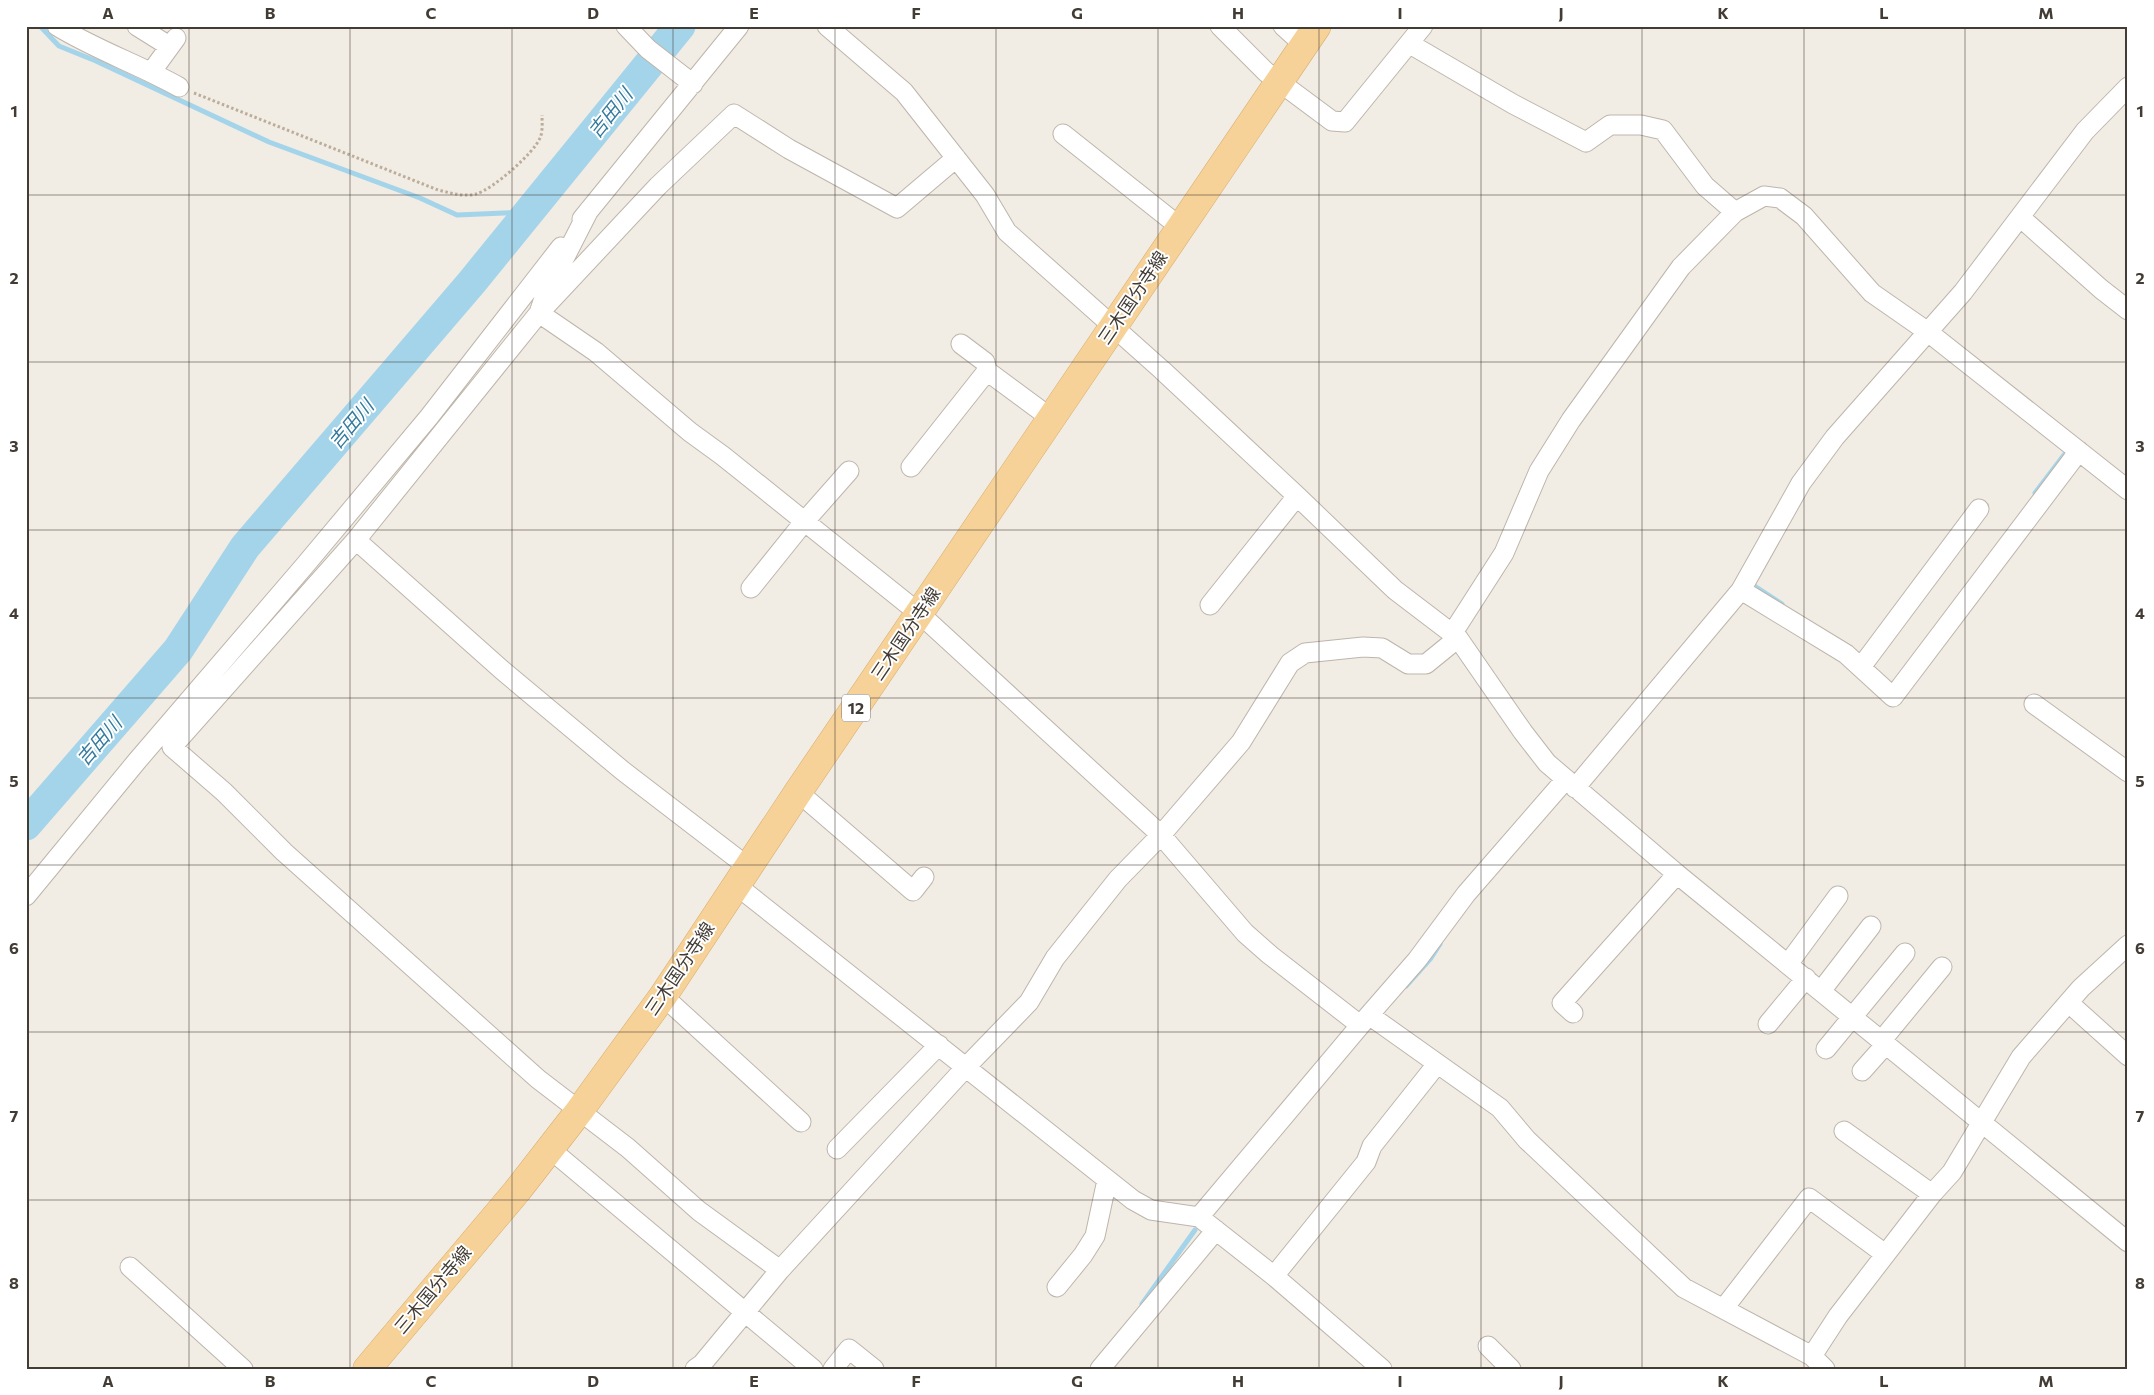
<svg xmlns="http://www.w3.org/2000/svg" width="2154" height="1395" viewBox="0 0 2154 1395" font-family="Commissioner,'Noto Sans JP',sans-serif">
  <rect width="100%" height="100%" fill="#f1ece4"/>
  <g fill="none" stroke-linecap="round" stroke-linejoin="round">
    <!-- stream -->
    <path stroke="#a4d4ea" stroke-width="5" d="M 40,26 L 59,46 L 96,61 L 269,142 L 420,198 L 457,215 L 528,212
      M 2035,493 L 2064,455
      M 1753,585 L 1782,604
      M 1406,986 L 1431,958 L 1440,944
      M 1142,1304 L 1195,1230"/>
    <!-- river -->
    <path stroke="#a4d4ea" stroke-width="31" d="M 26,825 L 178,650 L 245,547 L 472,282 L 680,26"/>
    <defs>
      <path id="street" d="M 57,26 C 96,50 140,65 179,87
        M 137,26 L 169,46
        M 626,26 L 648,49 L 693,84
        M 827,26 L 904,92 L 985,195 L 1007,232 L 1162,370 L 1297,496 L 1395,590 L 1458,638 L 1523,732 L 1547,763 L 1677,874 L 2128,1242
        M 1220,26 L 1266,72 L 1332,121 L 1345,122 L 1423,26
        M 1283,26 L 1304,45
        M 1410,44 L 1513,104 L 1586,142 L 1610,125 L 1641,125 L 1663,130 L 1705,186 L 1735,212
        M 152,71 L 176,38
        M 1063,134 L 1180,227
        M 589,210 L 544,298 L 539,313 L 596,352 L 690,432 L 723,456 L 920,614 L 1161,835 L 1245,933 L 1270,955 L 1360,1025
        M 2020,217 L 2101,289 L 2128,310
        M 582,219 L 739,26
        M 961,344 L 985,362 L 987,371 L 1052,419
        M 911,467 L 987,371
        M 356,540 L 502,670 L 623,771 L 748,867
        M 751,588 L 804,522 L 849,471
        M 1741,590 L 1846,654 L 1893,697 L 2079,451
        M 1210,605 L 1297,496
        M 1452,634 L 1504,553 L 1539,471 L 1571,420 L 1681,267 L 1735,212 L 1764,196 L 1780,198 L 1804,216 L 1872,293 L 1928,332 L 2128,490
        M 1861,667 L 1979,509
        M 2034,704 L 2128,772
        M 1575,788 L 1741,590 L 1801,483 L 1835,437 L 1963,292 L 2085,131 L 2128,87
        M 798,792 L 913,891 L 924,877
        M 736,885 L 1133,1200 L 1151,1210 L 1199,1217 L 1274,1276 L 1382,1369
        M 26,896 L 137,761 L 306,564 L 429,417 L 561,247
        M 1788,964 L 1838,896
        M 1821,991 L 1871,926
        M 663,996 L 801,1122
        M 2069,1003 L 2128,1056
        M 1573,1013 L 1562,1003 L 1677,874
        M 1369,1015 L 1500,1108 L 1527,1140 L 1684,1288 L 1812,1356 L 1825,1369
        M 1768,1024 L 1806,978
        M 1882,1040 L 1942,967
        M 1826,1049 L 1905,953
        M 1862,1071 L 1886,1044
        M 1844,1131 L 1932,1194
        M 550,1149 L 813,1369
        M 837,1149 L 939,1045
        M 1199,1217 L 1369,1015 L 1417,960 L 1466,894 L 1566,779
        M 130,1267 L 243,1369
        M 780,1270 L 699,1211 L 628,1148 L 538,1079 L 284,852 L 224,792 L 172,747 L 356,540 L 539,313 L 658,186 L 734,114 L 789,149 L 897,208 L 956,158
        M 1274,1276 L 1366,1162 L 1372,1146 L 1437,1064
        M 1057,1287 L 1083,1255 L 1095,1236 L 1107,1180
        M 1724,1308 L 1809,1198 L 1885,1254
        M 1488,1346 L 1511,1369
        M 1812,1356 L 1838,1316 L 1932,1194 L 1952,1172 L 2021,1057 L 2081,988 L 2128,945
        M 695,1369 L 702,1364 L 780,1270 L 966,1067 L 1029,1002 L 1055,958 L 1118,879 L 1161,835 L 1241,742 L 1290,663 L 1305,653 L 1363,647 L 1382,648 L 1408,664 L 1426,664 L 1458,638
        M 833,1369 L 849,1349 L 874,1369
        M 1100,1369 L 1216,1230"/>
      <path id="primary" d="M 367,1369 L 517,1191 L 580,1110 L 663,996 L 798,792 L 1317,26"/>
    </defs>
    <!-- street casing -->
    <use href="#street" stroke="#beb5ab" stroke-width="21"/>
    <!-- primary casing -->
    <use href="#primary" stroke="#daad69" stroke-width="29"/>
    <!-- path -->
    <path stroke="#bcad9a" stroke-width="3" stroke-dasharray="2.5 2.5" stroke-linecap="butt" d="M 194,93 L 438,190 C 451,193 463,197 476,194 C 492,190 534,153 540,138 C 543,132 542,121 542,115"/>
    <!-- street -->
    <use href="#street" stroke="#fff" stroke-width="19"/>
    <!-- primary -->
    <use href="#primary" stroke="#f6d298" stroke-width="28"/>
  </g>
  <!-- grid -->
  <path fill="none" stroke="#423c35" stroke-width="1" stroke-opacity="0.55" d="M 189,26 L 189,1369M 350,26 L 350,1369M 512,26 L 512,1369M 673,26 L 673,1369M 835,26 L 835,1369M 996,26 L 996,1369M 1158,26 L 1158,1369M 1319,26 L 1319,1369M 1481,26 L 1481,1369M 1642,26 L 1642,1369M 1804,26 L 1804,1369M 1965,26 L 1965,1369M 26,195 L 2128,195M 26,362 L 2128,362M 26,530 L 2128,530M 26,698 L 2128,698M 26,865 L 2128,865M 26,1032 L 2128,1032M 26,1200 L 2128,1200"/>
  <g text-anchor="middle" stroke-width="4" stroke-linejoin="round" paint-order="stroke">
    <!-- shield labels -->
    <rect fill="#fff" stroke="#7b7672" stroke-width="1" x="842" y="694.5" width="28" height="27" rx="4"/>
    <g font-size="16" font-weight="bold" fill="#423c35">
      <text x="856" y="714">12</text>
    </g>
    <!-- street labels -->
    <g font-size="18" fill="#423c35" stroke="#fff">
      <text transform="translate(1133 298) rotate(-56)" y="6">三木国分寺線</text>
      <text transform="translate(906 634) rotate(-56)" y="6">三木国分寺線</text>
      <text transform="translate(680 969) rotate(-56)" y="6">三木国分寺線</text>
      <text transform="translate(433 1290) rotate(-50)" y="6">三木国分寺線</text>
    </g>
    <!-- water labels -->
    <g font-size="19" font-style="italic" fill="#357b9e" stroke="#fff">
      <text transform="translate(610 113) rotate(-51)" y="7">吉田川</text>
      <text transform="translate(351 424) rotate(-50)" y="7">吉田川</text>
      <text transform="translate(99 741) rotate(-49)" y="7">吉田川</text>
    </g>
  </g>
  <!-- border -->
  <rect width="2154" height="1395" fill="none" stroke="#ffffff" stroke-width="55"/>
  <rect x="28" y="28" width="2098" height="1340" fill="none" stroke="#423c35" stroke-width="2"/>
  <g font-size="16" text-anchor="middle" font-weight="bold" fill="#423c35">
    <text x="108" y="19">A</text>
    <text x="270" y="19">B</text>
    <text x="431" y="19">C</text>
    <text x="593" y="19">D</text>
    <text x="754" y="19">E</text>
    <text x="916" y="19">F</text>
    <text x="1077" y="19">G</text>
    <text x="1238" y="19">H</text>
    <text x="1400" y="19">I</text>
    <text x="1561" y="19">J</text>
    <text x="1723" y="19">K</text>
    <text x="1884" y="19">L</text>
    <text x="2046" y="19">M</text>
    <text x="14" y="117">1</text>
    <text x="2140" y="117">1</text>
    <text x="14" y="284">2</text>
    <text x="2140" y="284">2</text>
    <text x="14" y="452">3</text>
    <text x="2140" y="452">3</text>
    <text x="14" y="619">4</text>
    <text x="2140" y="619">4</text>
    <text x="14" y="787">5</text>
    <text x="2140" y="787">5</text>
    <text x="14" y="954">6</text>
    <text x="2140" y="954">6</text>
    <text x="14" y="1122">7</text>
    <text x="2140" y="1122">7</text>
    <text x="14" y="1289">8</text>
    <text x="2140" y="1289">8</text>
    <text x="108" y="1387">A</text>
    <text x="270" y="1387">B</text>
    <text x="431" y="1387">C</text>
    <text x="593" y="1387">D</text>
    <text x="754" y="1387">E</text>
    <text x="916" y="1387">F</text>
    <text x="1077" y="1387">G</text>
    <text x="1238" y="1387">H</text>
    <text x="1400" y="1387">I</text>
    <text x="1561" y="1387">J</text>
    <text x="1723" y="1387">K</text>
    <text x="1884" y="1387">L</text>
    <text x="2046" y="1387">M</text>
  </g>
</svg>
